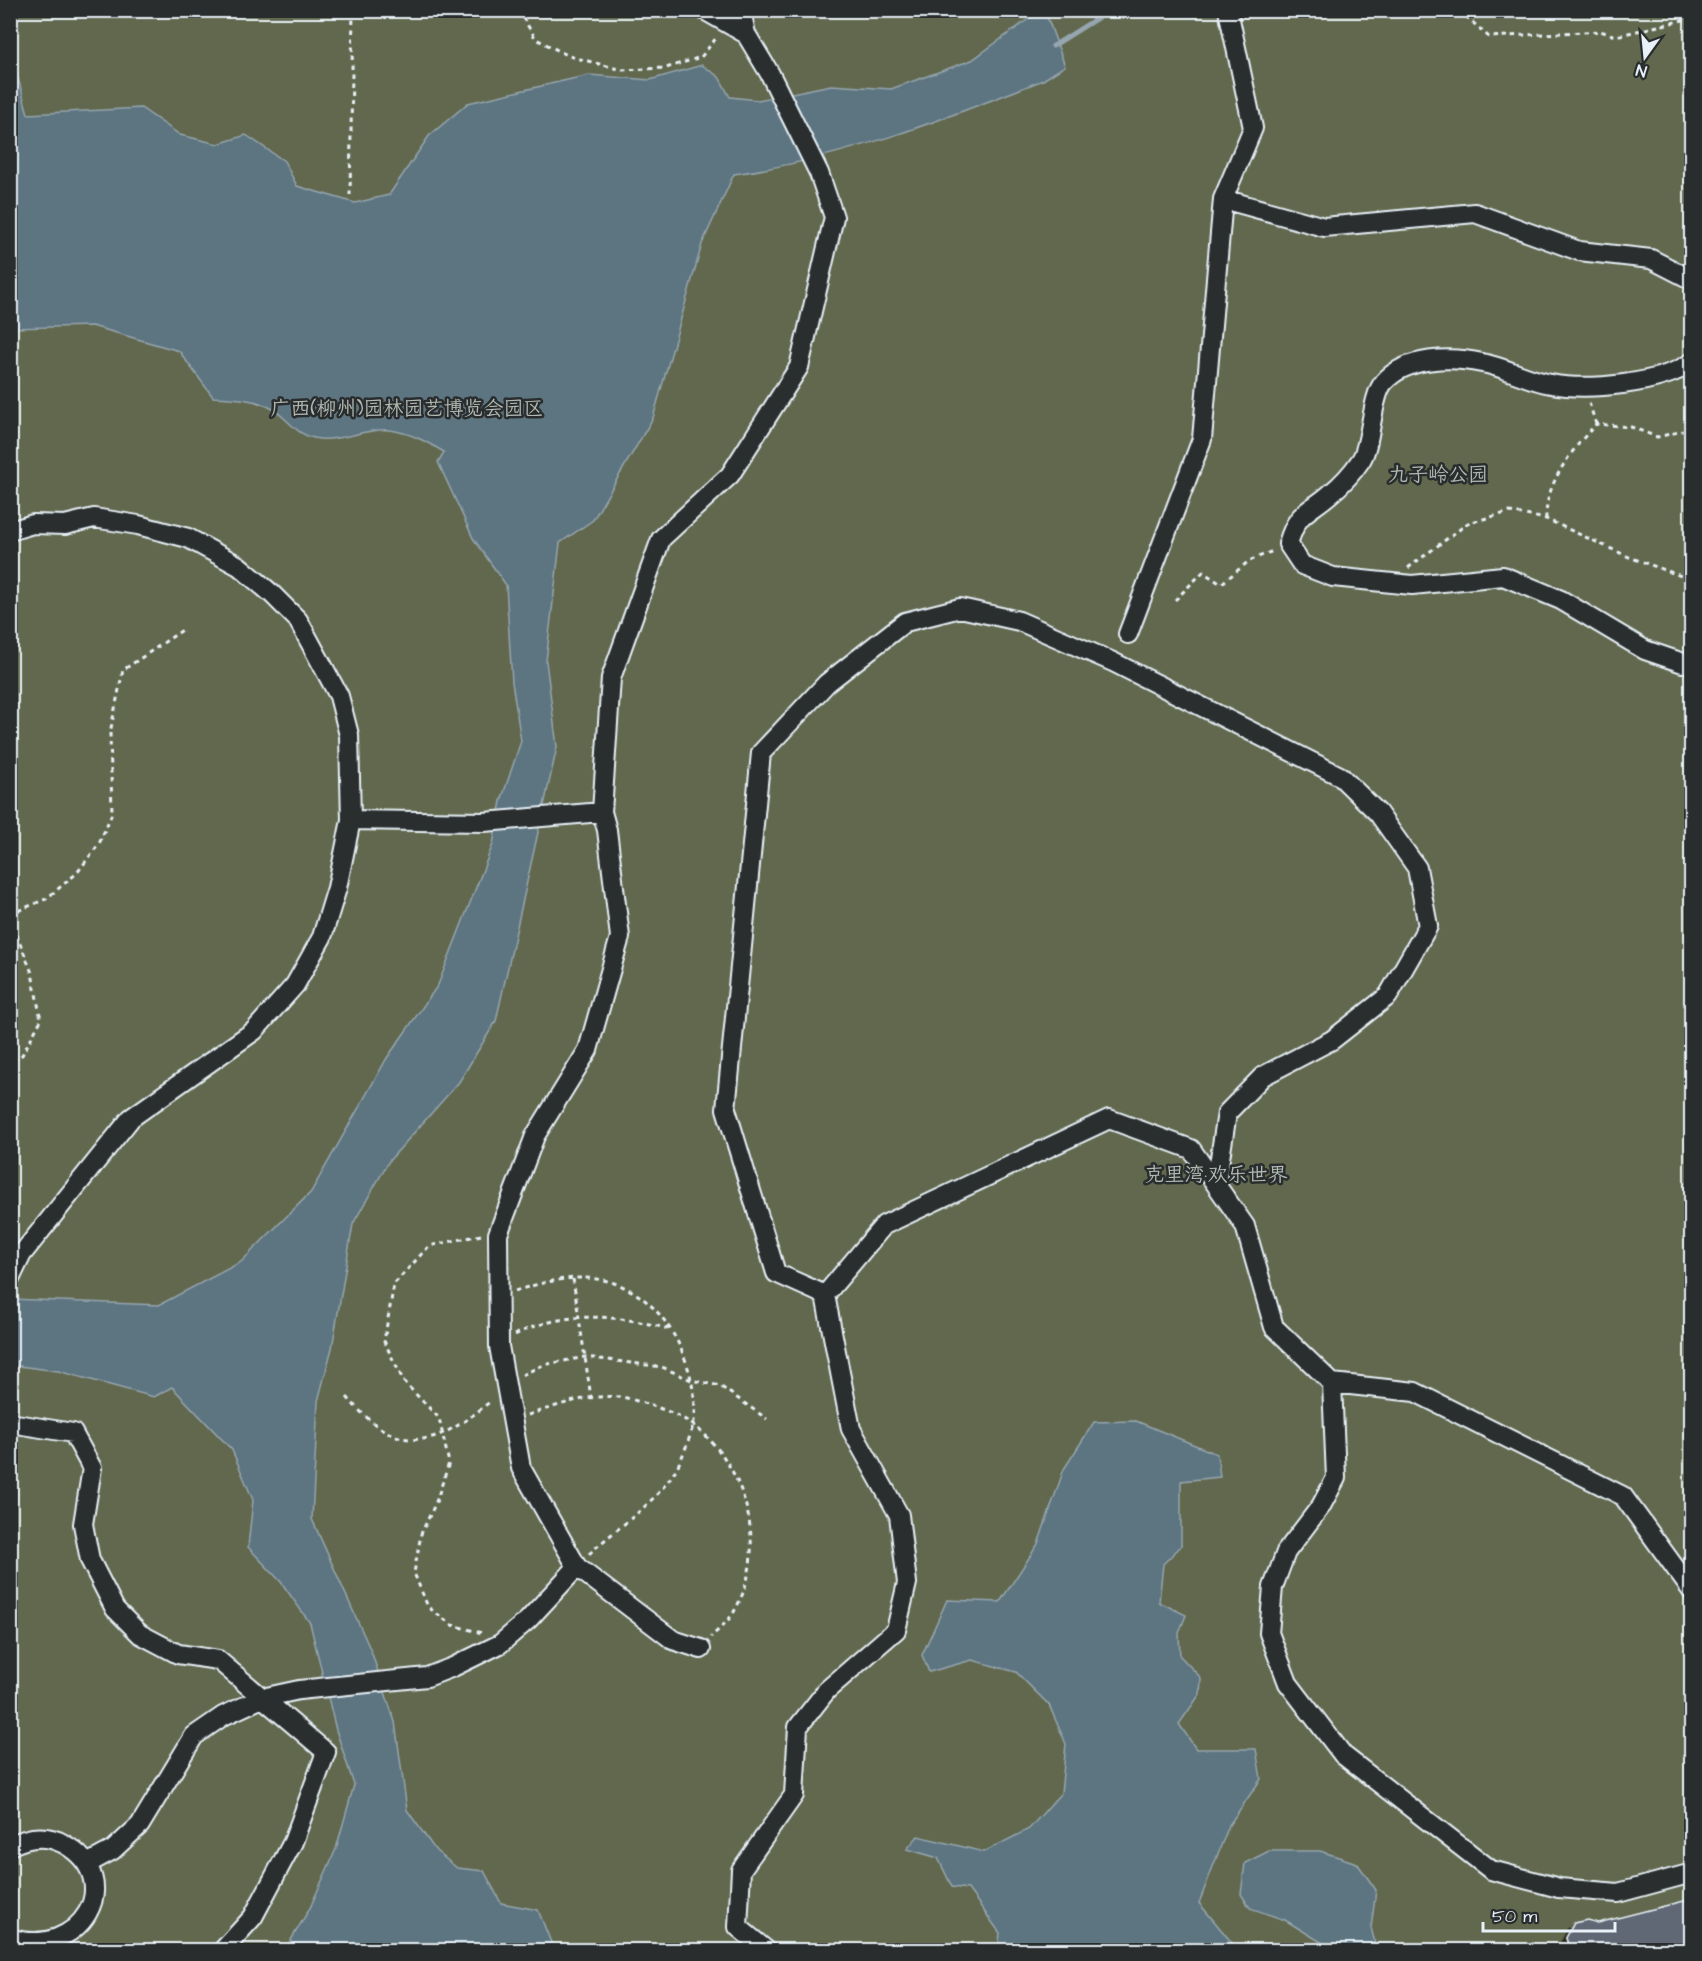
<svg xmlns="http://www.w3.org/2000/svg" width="1702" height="1961" viewBox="0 0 1702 1961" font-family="'Architects Daughter','LXGW WenKai TC',sans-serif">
  <defs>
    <filter id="shadow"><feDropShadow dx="-5.5" dy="5.5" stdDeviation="0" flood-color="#0009"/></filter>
  </defs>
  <rect width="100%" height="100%" fill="#3a3e43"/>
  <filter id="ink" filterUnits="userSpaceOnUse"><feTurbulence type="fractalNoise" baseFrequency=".0167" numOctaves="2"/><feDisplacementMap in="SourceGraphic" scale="12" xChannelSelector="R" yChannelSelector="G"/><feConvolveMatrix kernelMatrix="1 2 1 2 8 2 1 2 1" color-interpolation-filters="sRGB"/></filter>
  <g filter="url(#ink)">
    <!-- green -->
    <path fill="#62684e" stroke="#a5aca3" stroke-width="1.5" d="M 11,11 L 1691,11 L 1691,1950 L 11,1950 Z"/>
    <!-- water -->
    <path fill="#5d7480" stroke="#95a6b0" stroke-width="1.5" d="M 1041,10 L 1045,11 L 1065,66 L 1043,80 C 942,120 842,159 734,174 L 702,244 L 653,418 L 593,520 L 560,543 L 546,661 L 557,747 L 496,1021 L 459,1082 L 389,1161 L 353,1224 L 332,1348 L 318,1401 L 312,1519 L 371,1651 L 395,1722 L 407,1810 L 436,1851 L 457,1868 L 484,1871 L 501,1903 L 538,1910 L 554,1950 L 285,1950 L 310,1908 L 336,1849 L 354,1785 L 336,1730 L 310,1623 L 281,1582 L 248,1547 L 253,1500 L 232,1450 L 172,1387 L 154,1397 L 58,1371 L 11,1365 L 11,1299 L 159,1305 L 241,1262 L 311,1192 L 387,1058 L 438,985 L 493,844 L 501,801 L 521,741 L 512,682 L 506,585 L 473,538 L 438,462 L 444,452 C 427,442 409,432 389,430 C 367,428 343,441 320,439 C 294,437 288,415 267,406 C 250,398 231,398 213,397 L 179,351 L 92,326 L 11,328 L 10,49 L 28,114 L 141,108 L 180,135 L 218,144 L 246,135 L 284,161 L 297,186 L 355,203 L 389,195 L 429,136 L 468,103 L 589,75 L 650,80 L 702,65 L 719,77 L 730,97 L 758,100 L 831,85 L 891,89 L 972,60 Z
      M 1136,1421 L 1217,1454 L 1220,1477 L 1181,1481 L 1181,1546 L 1163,1564 L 1159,1602 L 1186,1615 L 1179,1633 L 1180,1656 L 1201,1678 L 1200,1694 L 1179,1724 L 1196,1749 L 1256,1749 L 1261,1779 L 1229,1825 L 1199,1903 L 1238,1950 L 998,1950 L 1000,1933 L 968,1889 L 952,1887 L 938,1858 L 907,1849 L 918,1836 L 984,1852 L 1029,1829 L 1061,1793 L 1066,1744 L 1049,1705 L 1016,1672 L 972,1660 L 929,1672 L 922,1655 L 947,1600 L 1000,1602 L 1038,1544 L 1064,1469 L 1094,1422 Z
      M 1269,1851 L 1320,1851 L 1357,1863 L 1376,1890 L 1371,1928 L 1377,1950 L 1334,1950 L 1285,1920 L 1250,1908 L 1241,1894 L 1245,1863 Z"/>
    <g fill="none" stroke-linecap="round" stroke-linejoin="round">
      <!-- stream -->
      <path stroke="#95a6b0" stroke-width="5" d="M 1053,46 L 1110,10"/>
    </g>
    <!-- building -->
    <path fill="#616775" stroke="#e8f1f8" stroke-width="1.5" filter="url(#shadow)" d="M 1692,1899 L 1692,1950 L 1570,1950 L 1566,1938 L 1574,1923 L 1587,1920 L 1598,1923 Z"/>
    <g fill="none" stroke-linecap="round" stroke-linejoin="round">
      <defs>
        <path id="minor" d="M 741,10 L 746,34
          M 1223,199 L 1324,227 L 1475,213 L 1579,251 L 1651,259 L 1692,280
          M 1692,362 C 1662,384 1588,391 1551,384 C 1527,380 1505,367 1482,363 C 1451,356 1406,357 1384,382 C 1371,396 1372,443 1361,460 C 1353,472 1341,485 1330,494 C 1307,514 1298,510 1288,544 L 1302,565 L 1333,577 L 1412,585 L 1503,576 L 1561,600 L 1645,650 L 1683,663 L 1692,661
          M 10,531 L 33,524 L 65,525 L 94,518 L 138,525 L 188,538 L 239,566 L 272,594 L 298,620 L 339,696 L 349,735 L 351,820 L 337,888 L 322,937 L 295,985 L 254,1031 L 131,1118 L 22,1254 L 10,1279
          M 1128,634 L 1202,439 L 1223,199 L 1253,128 L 1228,10
          M 351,820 L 484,822 L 602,812
          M 825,1295 L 776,1273 L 726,1109 L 761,753 L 827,683 L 905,622 L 960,608 L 1019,621 L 1113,662 L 1340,776 L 1378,813 L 1417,868 L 1428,926 L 1388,996 L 1332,1040 L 1263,1076 L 1227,1113 L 1216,1184
          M 1332,1383 L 1336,1478 L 1321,1506 L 1286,1552 L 1273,1587 L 1269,1633 L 1288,1683 L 1343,1755 L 1491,1870 L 1559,1888 L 1618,1893 L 1692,1873
          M 10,1423 L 73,1433 L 92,1468 L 83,1524 L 90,1560 L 115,1609 L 140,1634 L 178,1654 L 218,1660 L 326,1752 L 293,1842 L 253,1917 L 223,1950
          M 701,1649 L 673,1640 L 577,1567 L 521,1468 L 499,1346 L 498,1234 L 535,1136 L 588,1050 L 620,937 L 607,830 L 602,812 L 611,678 L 661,539 L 730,475 L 799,367 L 834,217 L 819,173 L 770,74 L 746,34 L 704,10
          M 10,1846 C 27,1837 46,1834 64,1844 C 128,1880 80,1961 10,1938
          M 87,1864 L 113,1850 L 140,1825 L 194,1736 L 223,1716 L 262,1698 L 299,1690 L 427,1677 L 453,1667 L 500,1644 L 528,1620 L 577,1567
          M 766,1950 L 738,1927 L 741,1870 L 794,1795 L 798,1727 L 827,1690 L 896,1630 L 907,1583 L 899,1515 L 851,1429 L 825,1295 L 884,1225 L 1109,1119 L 1191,1149 L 1245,1226 L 1274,1327 L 1332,1383 L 1415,1392 L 1623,1496 L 1692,1591"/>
      </defs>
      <!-- minor casing -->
      <use href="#minor" stroke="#e8f1f8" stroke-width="22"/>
      <!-- path -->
      <path stroke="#e8f1f8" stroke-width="3" stroke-dasharray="4.5 4.5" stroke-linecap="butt" d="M 518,10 L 536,39 L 569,56 L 622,70 L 666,68 L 701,57 L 717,37
        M 1459,10 L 1489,37 L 1600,31 L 1616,36 L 1692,18
        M 350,195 L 353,10
        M 1589,403 L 1596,424
        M 1546,519 C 1545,483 1572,450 1596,424 L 1631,427 L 1657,437 L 1683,431
        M 1408,568 L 1468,523 L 1510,512 L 1546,519 L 1629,557 L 1692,580
        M 1175,600 L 1203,572 L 1221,584 L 1249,561 L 1273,551
        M 10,914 L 46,899 L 77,873 L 99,844 L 112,813 L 110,733 L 123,670 L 184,629
        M 10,918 L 32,973 L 41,1020 L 22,1055 L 10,1062
        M 481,1235 L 429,1246 L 394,1284 L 384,1341 L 404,1382 L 439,1418 L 449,1463 L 436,1502 L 421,1534 L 414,1573 L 428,1607 L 452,1625 L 482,1633
        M 573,1279 L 591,1397
        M 515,1291 C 546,1281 582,1272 614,1283 C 665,1300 693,1358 695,1409 C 696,1422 687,1445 682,1457 C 663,1501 621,1523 588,1555
        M 515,1335 C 564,1309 622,1315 672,1330
        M 522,1375 L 543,1365 L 585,1357 L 662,1367 L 691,1380 L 720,1386 L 767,1419
        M 347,1397 C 399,1458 435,1448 492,1400
        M 528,1415 C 560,1405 586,1394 621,1397 C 629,1398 639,1402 647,1404 C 662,1409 680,1415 693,1425 C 747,1465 769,1550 735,1610 C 730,1620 719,1629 711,1637"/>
      <!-- minor -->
      <use href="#minor" stroke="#2a2d2e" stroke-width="18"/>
    </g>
  </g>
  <g text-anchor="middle" stroke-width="5" stroke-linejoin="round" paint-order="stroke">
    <!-- park labels -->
    <g font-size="20" fill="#b2bab4" stroke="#2a2d2e">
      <text x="407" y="415">广西(柳州)园林园艺博览会园区</text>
      <text x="1438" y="481">九子岭公园</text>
      <text x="1216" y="1181">克里湾·欢乐世界</text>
    </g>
  </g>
  <!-- margin -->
  <rect width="1702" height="1961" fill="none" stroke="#2a2d2e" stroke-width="36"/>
  <rect x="18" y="18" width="1666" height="1925" fill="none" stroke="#e8f1f8" stroke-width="2" filter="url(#ink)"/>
  <!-- north arrow -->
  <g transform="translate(1645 57) rotate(195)" stroke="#2a2d2e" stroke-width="4.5" paint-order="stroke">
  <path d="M0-4.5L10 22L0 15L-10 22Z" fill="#e8f1f8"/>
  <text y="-9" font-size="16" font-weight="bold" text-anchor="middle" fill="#e8f1f8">N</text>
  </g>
  <!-- scale -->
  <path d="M1483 1922v9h132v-9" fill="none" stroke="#e8f1f8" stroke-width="3"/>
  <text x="1492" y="1922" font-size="18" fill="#e8f1f8" stroke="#2a2d2e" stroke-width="4.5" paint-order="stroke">50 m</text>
</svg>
